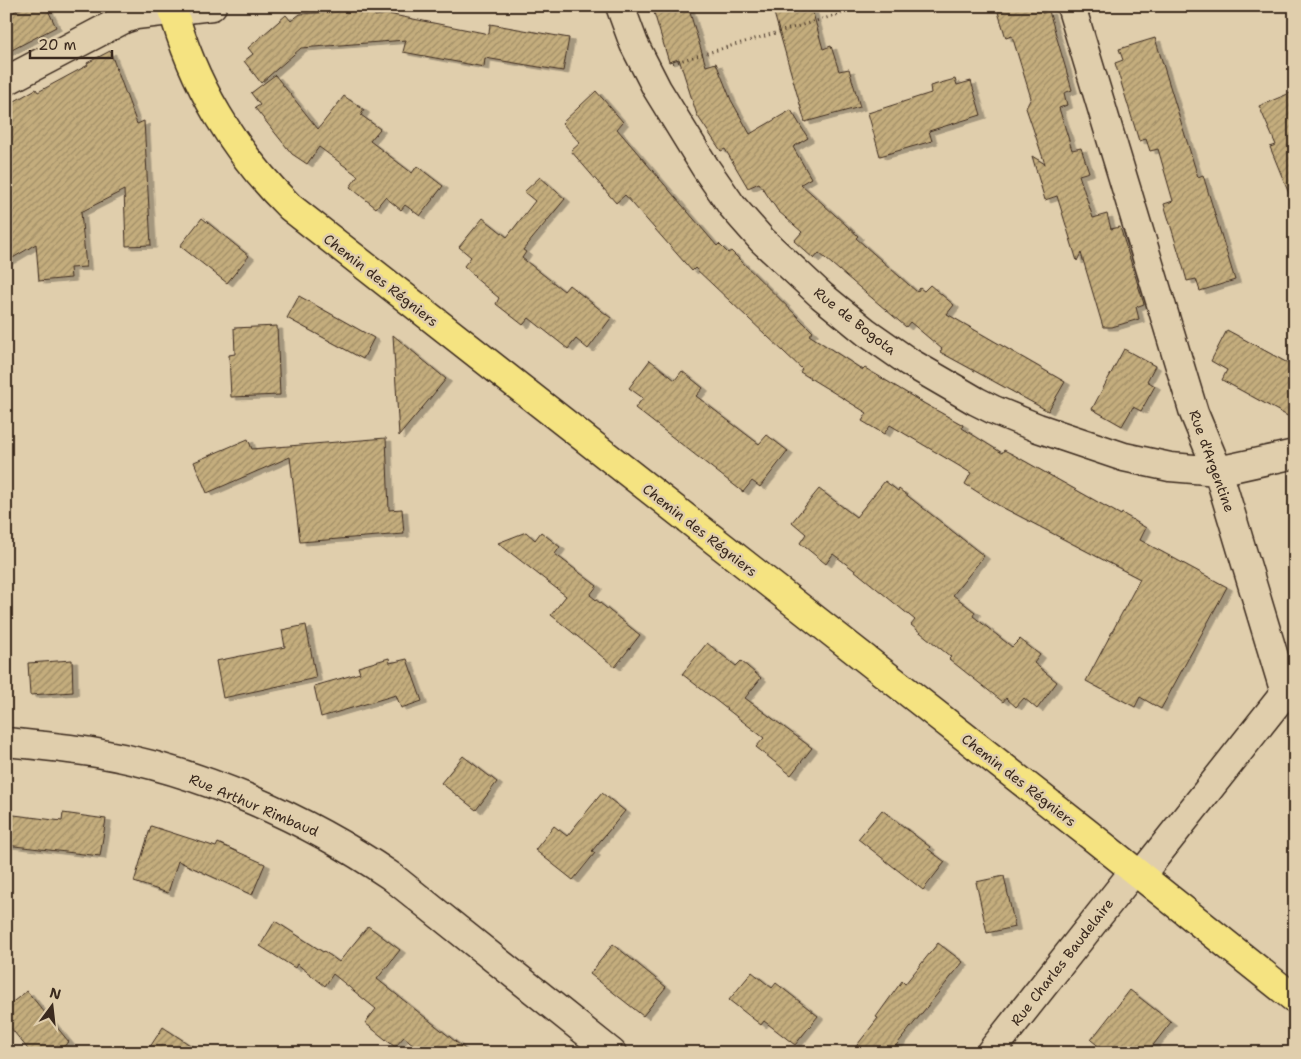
<svg xmlns="http://www.w3.org/2000/svg" width="1301" height="1059" viewBox="0 0 1301 1059" font-family="'Shantell Sans',sans-serif">
  <defs>
    <pattern id="building-hatch" width="6" height="6" patternUnits="userSpaceOnUse" patternTransform="scale(1.25)"><rect width="6" height="6" fill="#c4ad7d"/><path d="M-1 1l2-2M0 6l6-6M5 7l2-2" fill="none" stroke="#a08d66"/></pattern>
    <filter id="shadow"><feDropShadow dx="5.5" dy="3" stdDeviation="0" flood-color="#0004"/></filter>
  </defs>
  <rect width="100%" height="100%" fill="#e0ceac"/>
  <filter id="ink" filterUnits="userSpaceOnUse"><feTurbulence type="fractalNoise" baseFrequency=".02" numOctaves="2"/><feDisplacementMap in="SourceGraphic" scale="10" xChannelSelector="R" yChannelSelector="G"/><feConvolveMatrix kernelMatrix="1 2 1 2 8 2 1 2 1" color-interpolation-filters="sRGB"/></filter>
  <g filter="url(#ink)">
    <!-- building -->
    <path fill="url(#building-hatch)" stroke="#3b2a1e" filter="url(#shadow)" d="M 27,6 L 46,6 L 56,27 L 6,53 L 6,15 Z
      M 652,6 L 688,6 L 706,66 L 716,63 L 731,100 L 750,134 L 791,110 L 808,138 L 793,147 L 811,178 L 801,184 L 858,236 L 856,238 L 917,292 L 920,288 L 924,291 L 930,285 L 954,305 L 947,314 L 1065,382 L 1048,411 L 940,352 L 942,349 L 910,322 L 906,327 L 819,253 L 814,259 L 794,241 L 802,232 L 778,211 L 759,183 L 748,188 L 725,149 L 721,151 L 697,115 L 679,59 L 669,62 Z
      M 772,6 L 811,6 L 823,49 L 831,46 L 839,71 L 849,69 L 860,107 L 805,122 Z
      M 1016,6 L 1040,6 L 1042,13 L 1049,11 L 1072,90 L 1064,93 L 1067,105 L 1059,108 L 1072,150 L 1081,148 L 1089,172 L 1079,175 L 1093,218 L 1107,214 L 1111,229 L 1120,227 L 1144,304 L 1136,307 L 1139,319 L 1112,327 L 1103,327 L 1081,253 L 1077,261 L 1057,196 L 1045,200 L 1032,156 L 1045,164 L 1026,108 L 1031,98 L 1012,36 L 1006,38 L 998,12 Z
      M 375,9 L 375,16 L 388,14 L 489,34 L 490,24 L 569,38 L 563,71 L 485,58 L 484,67 L 403,52 L 406,40 L 301,48 L 261,83 L 244,61 L 253,54 L 248,48 L 286,15 L 291,21 L 300,14 Z
      M 1155,38 L 1198,177 L 1203,175 L 1235,280 L 1200,291 L 1196,279 L 1187,281 L 1184,270 L 1164,204 L 1173,201 L 1158,149 L 1150,151 L 1146,139 L 1139,141 L 1115,63 L 1123,60 L 1119,49 Z
      M 110,51 L 137,124 L 144,121 L 151,245 L 126,246 L 124,190 L 81,212 L 86,267 L 70,268 L 71,278 L 39,281 L 36,244 L 6,262 L 6,106 L 36,89 L 38,92 L 88,65 L 87,63 Z
      M 275,75 L 318,129 L 344,96 L 364,110 L 361,115 L 380,129 L 370,141 L 412,173 L 417,166 L 443,186 L 420,216 L 405,205 L 401,210 L 385,197 L 376,208 L 350,187 L 358,176 L 319,147 L 307,164 L 292,154 L 255,108 L 260,105 L 251,93 Z
      M 955,79 L 957,85 L 971,81 L 981,115 L 929,131 L 932,141 L 880,156 L 868,113 L 931,93 L 930,86 Z
      M 596,91 L 623,122 L 617,129 L 717,246 L 719,244 L 728,253 L 731,251 L 813,332 L 809,335 L 863,370 L 865,368 L 925,404 L 963,425 L 962,428 L 1002,453 L 1004,450 L 1012,454 L 1103,505 L 1121,515 L 1122,513 L 1146,528 L 1140,540 L 1227,587 L 1161,709 L 1140,697 L 1135,707 L 1086,681 L 1140,579 L 998,505 L 965,484 L 971,473 L 890,425 L 884,434 L 862,421 L 867,413 L 800,372 L 802,369 L 695,268 L 692,271 L 625,195 L 616,203 L 571,151 L 580,143 L 562,123 Z
      M 1295,91 L 1295,206 L 1294,206 L 1270,147 L 1276,145 L 1259,106 Z
      M 540,177 L 565,199 L 523,250 L 526,252 L 522,258 L 564,291 L 569,285 L 611,318 L 588,349 L 576,339 L 568,349 L 529,318 L 523,325 L 496,304 L 499,298 L 474,277 L 475,276 L 464,266 L 471,257 L 459,247 L 483,218 L 507,237 L 535,201 L 524,192 Z
      M 202,218 L 249,256 L 227,283 L 180,246 Z
      M 299,296 L 374,338 L 363,359 L 287,318 Z
      M 277,326 L 280,395 L 231,397 L 229,355 L 235,354 L 234,328 Z
      M 1227,330 L 1295,367 L 1295,420 L 1222,380 L 1227,370 L 1211,361 Z
      M 393,335 L 446,379 L 399,436 Z
      M 1124,349 L 1155,366 L 1147,381 L 1155,386 L 1141,411 L 1133,407 L 1122,426 L 1092,409 Z
      M 650,360 L 675,380 L 682,371 L 703,388 L 696,396 L 759,444 L 767,435 L 788,451 L 760,487 L 752,481 L 743,492 L 635,408 L 643,398 L 629,388 Z
      M 386,438 L 389,510 L 402,509 L 404,534 L 300,542 L 290,457 L 207,493 L 194,462 L 248,439 L 252,449 Z
      M 885,481 L 898,491 L 899,489 L 984,556 L 953,595 L 975,612 L 973,616 L 1012,647 L 1020,639 L 1040,655 L 1034,663 L 1057,682 L 1037,709 L 1024,698 L 1016,707 L 1006,698 L 1003,702 L 949,659 L 951,657 L 911,625 L 915,620 L 854,570 L 833,554 L 826,564 L 800,543 L 806,534 L 792,522 L 819,489 L 856,517 Z
      M 526,532 L 535,540 L 541,532 L 560,547 L 555,554 L 597,586 L 590,595 L 640,635 L 615,667 L 551,615 L 566,596 L 498,543 Z
      M 306,625 L 316,678 L 223,698 L 216,661 L 285,647 L 282,630 Z
      M 707,643 L 736,666 L 741,661 L 761,678 L 745,698 L 812,748 L 791,775 L 756,747 L 764,738 L 682,674 Z
      M 389,658 L 390,663 L 407,659 L 422,701 L 401,708 L 396,695 L 321,717 L 314,686 L 360,673 L 358,667 Z
      M 72,660 L 73,692 L 30,695 L 28,663 Z
      M 463,756 L 497,782 L 476,810 L 441,783 Z
      M 602,793 L 625,811 L 592,851 L 595,853 L 573,880 L 535,850 L 554,826 L 567,836 Z
      M 882,810 L 930,847 L 928,849 L 945,862 L 923,890 L 858,839 Z
      M 63,813 L 106,819 L 100,856 L 6,845 L 6,814 L 62,821 Z
      M 151,826 L 216,847 L 218,843 L 265,864 L 252,895 L 178,861 L 168,893 L 134,882 Z
      M 1004,876 L 1015,927 L 987,933 L 976,882 Z
      M 275,921 L 323,952 L 324,951 L 339,962 L 368,926 L 400,950 L 377,979 L 470,1053 L 424,1053 L 404,1037 L 395,1047 L 365,1023 L 376,1009 L 333,974 L 325,986 L 297,964 L 295,968 L 260,946 Z
      M 938,943 L 963,962 L 890,1053 L 851,1053 L 878,1018 L 876,1017 L 902,981 L 905,984 Z
      M 613,944 L 666,987 L 643,1016 L 590,974 Z
      M 752,972 L 772,988 L 776,983 L 818,1016 L 795,1045 L 764,1021 L 761,1025 L 729,1000 Z
      M 1130,990 L 1171,1022 L 1147,1053 L 1107,1053 L 1091,1040 Z
      M 27,991 L 69,1042 L 55,1053 L 31,1053 L 6,1022 L 6,1007 Z
      M 163,1027 L 202,1053 L 146,1053 Z"/>
    <g fill="none" stroke-linecap="round" stroke-linejoin="round">
      <defs>
        <path id="minor" d="M 620,6 L 634,44 L 657,89 L 705,167 L 732,206 L 762,240 L 822,296 L 866,332 L 909,362 L 976,401 L 994,410 L 1038,428 L 1124,457 L 1170,467 L 1218,471 L 1295,454
          M 1071,6 L 1194,413 L 1218,471 L 1285,693
          M 6,81 L 124,19 L 136,15 L 212,6
          M 6,742 C 37,745 67,748 97,753 C 198,770 306,818 391,876 L 612,1053
          M 1140,876 L 1285,693
          M 990,1053 L 1134,871"/>
        <path id="major" d="M 172,6 C 192,83 234,152 290,207 L 1086,832 L 1295,999"/>
      </defs>
      <!-- minor casing -->
      <use href="#minor" stroke="#3b2a1e" stroke-width="31"/>
      <!-- major casing -->
      <use href="#major" stroke="#3b2a1e" stroke-width="31"/>
      <!-- path -->
      <path stroke="#3b2a1e" stroke-width="3" stroke-dasharray="1 4" stroke-linecap="butt" d="M 673,63 L 867,6"/>
      <!-- minor -->
      <use href="#minor" stroke="#e0ceac" stroke-width="28"/>
      <!-- major -->
      <use href="#major" stroke="#f5e381" stroke-width="28"/>
    </g>
  </g>
  <g text-anchor="middle" stroke-width="5" stroke-linejoin="round" paint-order="stroke">
    <!-- street labels -->
    <g font-size="14" fill="#3b2a1e" stroke="#e0ceac">
      <text transform="translate(381 280) rotate(38)" y="5">Chemin des Régniers</text>
      <text transform="translate(855 321) rotate(38)" y="5">Rue de Bogota</text>
      <text transform="translate(1212 461) rotate(70)" y="5">Rue d'Argentine</text>
      <text transform="translate(700 530) rotate(38)" y="5">Chemin des Régniers</text>
      <text transform="translate(1019 780) rotate(38)" y="5">Chemin des Régniers</text>
      <text transform="translate(254 805) rotate(23)" y="5">Rue Arthur Rimbaud</text>
      <text transform="translate(1062 962) rotate(-52)" y="5">Rue Charles Baudelaire</text>
    </g>
  </g>
  <!-- margin -->
  <rect width="1301" height="1059" fill="none" stroke="#e0ceac" stroke-width="25"/>
  <rect x="12" y="12" width="1276" height="1034" fill="none" stroke="#3b2a1e" stroke-width="2" filter="url(#ink)"/>
  <!-- north arrow -->
  <g transform="translate(52 1006) rotate(15)" stroke="#e0ceac" stroke-width="4" paint-order="stroke">
  <path d="M0-4L9 19L0 12L-9 19Z" fill="#3b2a1e"/>
  <text y="-8" font-size="14" font-weight="bold" text-anchor="middle" fill="#3b2a1e">N</text>
  </g>
  <!-- scale -->
  <path d="M30 50v8h82v-8" fill="none" stroke="#3b2a1e" stroke-width="2.5"/>
  <text x="38" y="50" font-size="15" fill="#3b2a1e" stroke="#e0ceac" stroke-width="4" paint-order="stroke">20 m</text>
</svg>
